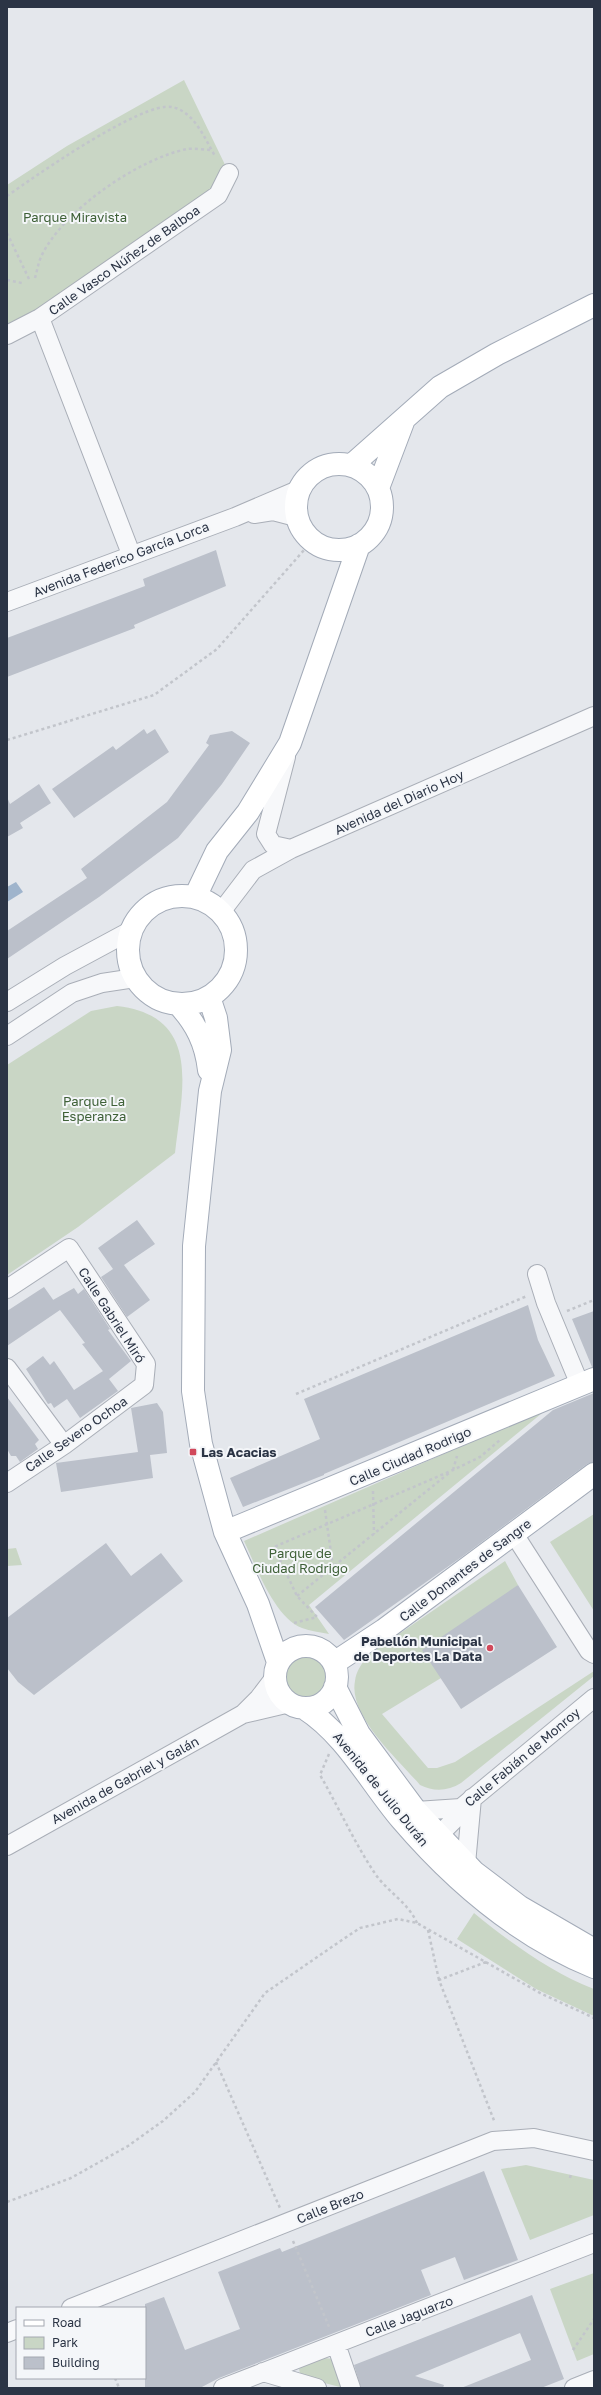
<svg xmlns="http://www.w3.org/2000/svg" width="601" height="2395" viewBox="0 0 601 2395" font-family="'Golos Text',sans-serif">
  <rect width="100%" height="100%" fill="#e4e7ec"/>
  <!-- green -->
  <path fill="#c9d6c5" d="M 184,80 L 229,173 L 218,195 L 7,335 L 7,185 L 67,146 Z
    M 117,1006 C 203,1016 182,1090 175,1153 L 78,1227 L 7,1275 L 7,1065 L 91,1011 Z
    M 547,1409 L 309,1605 L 329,1634 C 320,1632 310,1631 302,1628 C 274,1617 256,1566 244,1541 Z
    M 594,1514 L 594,1611 L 550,1542 Z
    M 16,1548 L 22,1565 L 7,1566 L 7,1549 Z
    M 505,1561 L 518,1585 L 441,1678 L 382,1714 L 428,1768 L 437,1768 L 455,1762 L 594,1671 L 594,1676 L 461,1783 C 448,1791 434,1792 420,1785 C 399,1760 348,1716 355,1681 C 356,1671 362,1664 367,1656 Z
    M280 1676a25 25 0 1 1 50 0a25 25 0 1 1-50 0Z
    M 474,1913 C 508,1941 552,1973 594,1989 L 594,2016 L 536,1989 L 457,1939 Z
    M 526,2165 L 594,2180 L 594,2215 L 530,2240 L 501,2169 Z
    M 594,2273 L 594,2354 L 577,2361 L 550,2289 Z
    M 325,2358 L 334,2359 L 343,2383 L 340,2387 L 301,2377 L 299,2369 L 302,2367 Z"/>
  <!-- water -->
  <path fill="#9fb4cc" d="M 16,882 L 23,892 L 7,902 L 7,887 Z"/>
  <!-- building -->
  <path fill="#bbc0ca" d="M 216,550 L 226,586 L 134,625 L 135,628 L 7,677 L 7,638 L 145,586 L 143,579 Z
    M 144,729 L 147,734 L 155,729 L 169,752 L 74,818 L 52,789 L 113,746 L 116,750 Z
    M 232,731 L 250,743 L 222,784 L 178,838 L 99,897 L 7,959 L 7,931 L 87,878 L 81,869 L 167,802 L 209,745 L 206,743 L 210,735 Z
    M 39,784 L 51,803 L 20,823 L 23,828 L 7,837 L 7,797 L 10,804 Z
    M 137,1220 L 155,1244 L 124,1265 L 150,1300 L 127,1317 L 101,1277 L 113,1269 L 98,1248 Z
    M 44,1287 L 59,1308 L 53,1300 L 74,1288 L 78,1294 L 84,1289 L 110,1329 L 108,1330 L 131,1361 L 109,1379 L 82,1344 L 85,1343 L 60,1310 L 7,1346 L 7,1311 Z
    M 528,1305 L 538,1340 L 555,1376 L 324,1474 L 324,1475 L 243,1507 L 230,1478 L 320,1439 L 304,1399 Z
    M 594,1311 L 594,1367 L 592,1367 L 572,1319 Z
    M 43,1356 L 50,1365 L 54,1361 L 74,1390 L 103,1371 L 118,1391 L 80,1418 L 67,1399 L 54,1408 L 51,1403 L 48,1404 L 26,1369 Z
    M 594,1393 L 594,1462 L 587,1464 L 463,1556 L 344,1640 L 315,1607 L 553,1410 Z
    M 7,1397 L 39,1440 L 35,1444 L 38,1449 L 20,1462 L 16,1456 L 11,1456 L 7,1449 Z
    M 157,1403 L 163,1412 L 167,1453 L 150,1455 L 153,1478 L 61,1492 L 56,1463 L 138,1452 L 131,1408 Z
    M 106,1543 L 131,1576 L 161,1553 L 183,1581 L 34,1695 L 18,1682 L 7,1668 L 7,1618 Z
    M 518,1585 L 557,1647 L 461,1709 L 422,1650 Z
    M 484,2171 L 518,2260 L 464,2280 L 455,2257 L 421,2270 L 431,2295 L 219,2378 L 200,2388 L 145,2388 L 145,2304 L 164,2297 L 185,2350 L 240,2329 L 218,2272 L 280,2248 L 282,2252 Z
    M 532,2295 L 564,2379 L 541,2388 L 461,2388 L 531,2360 L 520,2333 L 415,2376 L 444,2385 L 443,2388 L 361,2388 L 354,2365 Z"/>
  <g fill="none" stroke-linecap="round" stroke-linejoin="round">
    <defs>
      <path id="minor" d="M 40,318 L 131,554
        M 7,335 L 40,318 L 218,195 L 229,173
        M 254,514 L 273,511 L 296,517
        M 7,602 L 235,517 L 298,490
        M 286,757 L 266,834 L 273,845 L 291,849
        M 221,912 L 253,870 L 291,849 L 594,716
        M 7,1002 L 65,966 L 130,931
        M 7,1036 L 72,993 L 102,983 L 135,978
        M 537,1274 L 546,1303 L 580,1385
        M 7,1289 L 69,1248 L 146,1364 L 144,1385 L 64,1445 L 7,1483
        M 7,1368 L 64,1445
        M 514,1534 L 589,1651 L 594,1654
        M 243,1714 L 290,1703
        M 408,1816 L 416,1811 L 461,1808 L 594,1698
        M 425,1836 L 439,1835 L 453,1821 L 461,1808
        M 7,1846 L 243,1714 L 259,1698 L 275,1677
        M 466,1864 L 472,1798
        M 71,2308 L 493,2141 L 534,2138 L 594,2151
        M 7,2333 L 17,2329
        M 336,2344 L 351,2388
        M 263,2372 L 317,2388
        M 223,2388 L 594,2243
        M 574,2388 L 594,2380"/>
      <path id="major" d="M296 507a43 43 0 1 1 86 0a43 43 0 1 1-86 0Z
        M 352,465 L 440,387 L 497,354 L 594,305
        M 378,488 L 403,422
        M128 950a54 54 0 1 1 108 0a54 54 0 1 1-108 0Z
        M 195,897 L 217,851 L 248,812 L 290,743 L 359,545
        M 209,997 L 216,1018 L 220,1050 L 210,1091 L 194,1246 L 193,1391 L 201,1444 L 225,1532 L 258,1604 L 278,1662
        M 178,1004 C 196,1023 206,1043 209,1070
        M 225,1532 L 594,1379
        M275 1677a31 31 0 1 1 62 0a31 31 0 1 1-62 0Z
        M 334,1663 L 384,1630 L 594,1474
        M 335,1687 L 359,1734 L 416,1811 L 474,1872 L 520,1907 L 594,1950
        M 304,1708 C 346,1735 369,1781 401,1819 C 454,1881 518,1936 594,1967"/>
    </defs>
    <!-- minor casing -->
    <use href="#minor" stroke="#a9aeb7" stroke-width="20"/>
    <!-- major casing -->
    <use href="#major" stroke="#a3abb8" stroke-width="24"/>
    <!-- path -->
    <path stroke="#c2c5cb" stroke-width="2.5" stroke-dasharray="3 3" stroke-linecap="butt" d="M 7,196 C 34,177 142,101 172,107 C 194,111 205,139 215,156
      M 7,233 L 29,279
      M 35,278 C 37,271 38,264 41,257 C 62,211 138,159 187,149 C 194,148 204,150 211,150
      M 7,280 L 22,283
      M 7,740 L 154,695 L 217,649 L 312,541
      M 567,1311 L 594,1300
      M 296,1394 L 527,1296
      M 453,1470 L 457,1456
      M 373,1491 L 374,1534
      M 325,1510 L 333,1567
      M 297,1596 L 449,1473
      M 294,1623 L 317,1617 L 297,1596 L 274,1547 L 453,1470 L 480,1457 L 500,1440
      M 329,1754 L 320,1775 C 338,1806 354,1842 374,1872 C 386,1891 408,1902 417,1923
      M 428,1930 L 439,1980
      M 486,1962 L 439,1980 L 495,2123
      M 216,2062 L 280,2208
      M 570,2178 L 571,2174
      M 7,2202 L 71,2178 L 128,2146 L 163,2121 L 195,2092 L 265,1993 L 339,1942 L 360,1928 L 398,1919 L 417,1923 L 540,1993 L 594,2018
      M 293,2241 L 330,2329
      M 573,2350 L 594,2319
      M 115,2378 L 119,2388"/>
    <!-- minor -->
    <use href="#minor" stroke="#f7f8fa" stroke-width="18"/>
    <!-- major -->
    <use href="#major" stroke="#fff" stroke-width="22"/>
  </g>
  <!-- markers -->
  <g fill="#d1495b" stroke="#f4f6f9" stroke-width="1.5">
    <rect x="189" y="1448" width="8" height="8" rx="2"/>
    <circle cx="490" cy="1648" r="4"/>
  </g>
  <g text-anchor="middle" stroke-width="4" stroke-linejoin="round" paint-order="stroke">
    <!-- park labels -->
    <g font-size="13" fill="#3f6138" stroke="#f4f6f9">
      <text x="75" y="222">Parque Miravista</text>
      <text x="94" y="1106">Parque La<tspan x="94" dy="15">Esperanza</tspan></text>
      <text x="300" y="1558">Parque de<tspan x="300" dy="15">Ciudad Rodrigo</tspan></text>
    </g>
    <!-- street labels -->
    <g font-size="13" fill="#2b3445" stroke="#f4f6f9">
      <text transform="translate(124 260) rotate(-35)" y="5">Calle Vasco Núñez de Balboa</text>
      <text transform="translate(121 559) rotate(-21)" y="5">Avenida Federico García Lorca</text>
      <text transform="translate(399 802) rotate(-24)" y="5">Avenida del Diario Hoy</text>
      <text transform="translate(112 1315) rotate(57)" y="5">Calle Gabriel Miró</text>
      <text transform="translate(76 1434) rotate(-35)" y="5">Calle Severo Ochoa</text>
      <text transform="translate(410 1456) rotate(-23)" y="5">Calle Ciudad Rodrigo</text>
      <text transform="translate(465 1570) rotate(-37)" y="5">Calle Donantes de Sangre</text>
      <text transform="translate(522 1757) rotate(-40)" y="5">Calle Fabián de Monroy</text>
      <text transform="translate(125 1780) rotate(-29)" y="5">Avenida de Gabriel y Galán</text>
      <text transform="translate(381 1789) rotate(51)" y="5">Avenida de Julio Durán</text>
      <text transform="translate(330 2206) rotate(-22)" y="5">Calle Brezo</text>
      <text transform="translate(409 2316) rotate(-21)" y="5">Calle Jaguarzo</text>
    </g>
    <!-- poi labels -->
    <g font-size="13" font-weight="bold" fill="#2b3445" stroke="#f4f6f9" text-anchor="start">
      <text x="201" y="1457">Las Acacias</text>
      <text x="482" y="1646" text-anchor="end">Pabellón Municipal<tspan x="482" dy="15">de Deportes La Data</tspan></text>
    </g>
  </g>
  <!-- border -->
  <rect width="601" height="2395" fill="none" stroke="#2b3445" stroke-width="16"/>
  <!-- legend -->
  <rect x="16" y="2307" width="130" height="72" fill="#f4f6f9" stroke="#a4a8b1"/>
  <rect x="24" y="2320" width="20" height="6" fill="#ffffff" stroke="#a4a8b1"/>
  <text x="52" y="2327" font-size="12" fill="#2b3445">Road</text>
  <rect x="24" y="2337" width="20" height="12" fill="#c9d6c5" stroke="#a4a8b1"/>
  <text x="52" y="2347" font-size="12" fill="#2b3445">Park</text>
  <rect x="24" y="2357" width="20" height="12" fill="#bbc0ca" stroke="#a4a8b1"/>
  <text x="52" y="2367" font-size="12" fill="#2b3445">Building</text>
</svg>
